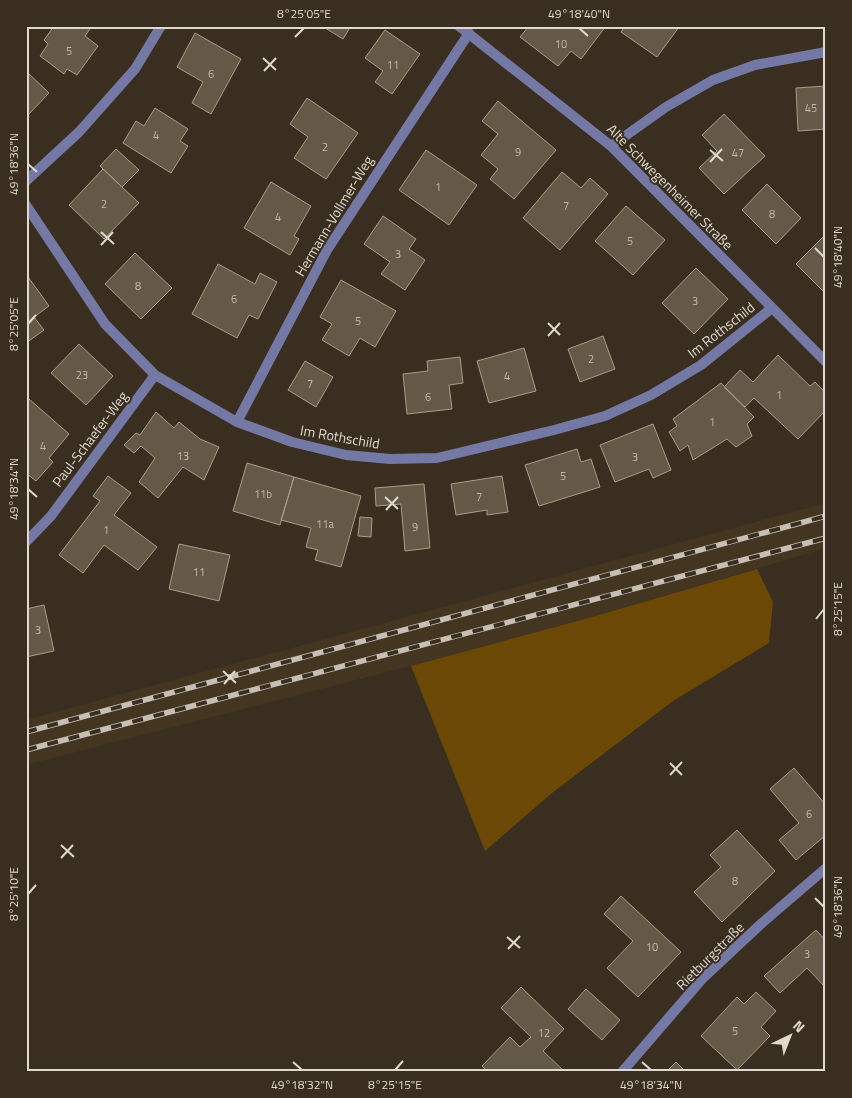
<svg xmlns="http://www.w3.org/2000/svg" width="852" height="1098" viewBox="0 0 852 1098" font-family="'Titillium Web',sans-serif">
  <rect width="100%" height="100%" fill="#392e1f"/>
  <!-- built -->
  <path fill="#443520" d="M 826,503 L 826,548 L 599,615 L 411,666 L 26,765 L 26,720 Z"/>
  <!-- green -->
  <path fill="#6b4805" d="M 757,569 L 773,602 L 769,643 L 673,701 L 552,793 L 485,851 L 411,666 L 599,615 Z"/>
  <!-- building -->
  <path fill="#645847" stroke="#aa9c8a" d="M 54,26 L 92,26 L 85,36 L 98,46 L 77,75 L 67,69 L 64,74 L 40,56 L 48,44 L 44,40 Z
    M 322,26 L 351,26 L 343,39 Z
    M 529,26 L 574,26 L 578,29 L 580,26 L 606,26 L 581,59 L 571,51 L 558,66 L 520,37 Z
    M 625,26 L 678,26 L 679,27 L 657,57 L 621,32 Z
    M 385,30 L 420,54 L 392,94 L 375,82 L 383,71 L 365,58 Z
    M 195,33 L 241,59 L 211,114 L 192,103 L 203,82 L 177,67 Z
    M 26,71 L 49,93 L 26,117 Z
    M 826,86 L 826,129 L 798,131 L 796,88 Z
    M 307,98 L 358,133 L 326,179 L 294,158 L 308,137 L 290,124 Z
    M 498,101 L 556,150 L 514,199 L 490,179 L 498,169 L 481,155 L 498,134 L 482,121 Z
    M 155,108 L 188,129 L 180,141 L 188,146 L 171,173 L 123,143 L 136,121 L 144,126 Z
    M 724,114 L 765,156 L 724,194 L 699,168 L 717,151 L 702,135 Z
    M 116,149 L 139,170 L 122,187 L 100,166 Z
    M 426,150 L 477,185 L 449,225 L 399,190 Z
    M 103,169 L 139,203 L 104,239 L 69,205 Z
    M 562,172 L 581,188 L 590,178 L 608,194 L 560,250 L 523,218 Z
    M 271,182 L 311,206 L 294,236 L 299,239 L 290,255 L 244,228 Z
    M 767,184 L 801,218 L 776,244 L 742,210 Z
    M 626,206 L 665,240 L 633,275 L 595,241 Z
    M 383,216 L 416,239 L 409,249 L 425,260 L 405,290 L 381,274 L 390,262 L 364,244 Z
    M 823,237 L 826,240 L 826,294 L 796,264 Z
    M 135,253 L 172,288 L 141,319 L 105,284 Z
    M 218,264 L 255,284 L 260,273 L 277,282 L 258,319 L 249,315 L 237,338 L 192,314 Z
    M 696,268 L 728,299 L 694,334 L 662,303 Z
    M 26,274 L 49,306 L 26,323 Z
    M 341,280 L 396,311 L 375,347 L 360,338 L 349,356 L 322,340 L 332,324 L 320,317 Z
    M 34,317 L 44,330 L 26,343 L 26,323 Z
    M 603,336 L 615,369 L 580,382 L 568,349 Z
    M 79,344 L 113,376 L 86,405 L 51,373 Z
    M 524,348 L 536,391 L 489,403 L 477,361 Z
    M 778,355 L 810,386 L 815,382 L 826,393 L 826,410 L 798,439 L 754,398 L 745,407 L 724,387 L 740,370 L 753,382 Z
    M 460,357 L 463,383 L 449,385 L 452,409 L 407,414 L 403,374 L 428,371 L 427,361 Z
    M 305,361 L 333,377 L 316,407 L 288,390 Z
    M 721,383 L 754,417 L 747,424 L 752,436 L 736,447 L 727,439 L 693,460 L 688,445 L 680,451 L 669,432 L 677,426 L 673,419 Z
    M 29,399 L 69,434 L 49,458 L 53,462 L 36,481 L 26,473 L 26,402 Z
    M 156,412 L 174,428 L 179,422 L 200,439 L 219,447 L 204,480 L 183,467 L 158,498 L 139,482 L 155,458 L 141,446 L 134,453 L 124,445 L 136,433 L 140,435 Z
    M 653,424 L 671,470 L 653,478 L 649,469 L 615,482 L 600,445 Z
    M 577,449 L 581,462 L 591,459 L 600,487 L 539,506 L 525,465 Z
    M 247,463 L 294,477 L 280,525 L 233,511 Z
    M 108,476 L 131,493 L 114,515 L 157,547 L 138,570 L 104,545 L 83,573 L 59,555 L 100,501 L 93,496 Z
    M 502,476 L 508,512 L 487,515 L 487,510 L 456,515 L 451,484 Z
    M 294,477 L 361,496 L 341,567 L 315,560 L 318,550 L 306,547 L 311,528 L 281,520 Z
    M 424,484 L 430,548 L 405,551 L 401,504 L 376,506 L 375,488 Z
    M 360,517 L 372,518 L 371,537 L 358,536 Z
    M 179,544 L 230,555 L 219,601 L 169,589 Z
    M 44,605 L 54,651 L 26,657 L 26,609 Z
    M 794,768 L 826,805 L 826,835 L 796,860 L 779,840 L 799,823 L 770,789 Z
    M 737,830 L 775,871 L 722,922 L 694,892 L 721,867 L 710,855 Z
    M 621,896 L 681,952 L 638,997 L 607,968 L 633,941 L 604,914 Z
    M 816,930 L 826,941 L 826,988 L 807,968 L 780,993 L 764,976 Z
    M 521,987 L 564,1029 L 543,1051 L 565,1072 L 488,1072 L 482,1066 L 510,1037 L 520,1047 L 531,1037 L 501,1008 Z
    M 586,989 L 620,1020 L 602,1040 L 568,1009 Z
    M 756,992 L 776,1011 L 761,1027 L 770,1036 L 737,1070 L 701,1036 L 737,997 L 744,1004 Z
    M 676,1062 L 686,1072 L 666,1072 Z"/>
  <g fill="none" stroke-linecap="round" stroke-linejoin="round">
    <!-- street -->
    <path stroke="#7478a5" stroke-width="10" d="M 459,26 L 611,146 L 826,362
      M 611,146 L 666,107 L 713,80 L 755,65 L 826,52
      M 26,181 L 79,132 L 135,69 L 161,26
      M 26,205 L 105,324 L 155,375 L 237,422 L 292,442 L 346,455 L 390,459 L 437,458 L 554,430 L 605,416 L 651,395 L 701,365 L 772,308
      M 237,422 L 327,250 L 469,33
      M 26,542 L 51,516 L 155,375
      M 622,1072 L 703,978 L 762,923 L 826,868"/>
    <defs>
      <path id="rail" d="M 26,732 L 826,516
        M 26,750 L 826,538"/>
    </defs>
    <!-- rail casing -->
    <use href="#rail" stroke="#c7bfb6" stroke-width="5.5"/>
    <!-- rail -->
    <use href="#rail" stroke="#392e1f" stroke-width="4" stroke-dasharray="11" stroke-linecap="butt"/>
  </g>
  <!-- ticks -->
  <path fill="none" stroke="#e0d9d0" stroke-width="2" d="M 579,28 L 588,36M 295,37 L 304,28M 263,58 L 276,70M 264,71 L 276,58M 710,150 L 723,161M 710,162 L 722,149M 28,164 L 37,172M 101,232 L 114,244M 101,245 L 113,232M 815,248 L 824,257M 548,323 L 560,335M 28,324 L 36,315M 548,336 L 560,323M 28,489 L 37,497M 385,497 L 398,509M 386,510 L 398,497M 816,619 L 824,609M 223,671 L 236,683M 224,684 L 235,671M 670,763 L 682,775M 670,775 L 682,762M 61,845 L 74,857M 61,858 L 73,845M 28,894 L 36,885M 815,898 L 824,907M 507,937 L 520,948M 508,949 L 520,936M 293,1062 L 302,1070M 642,1062 L 651,1070M 395,1070 L 403,1061"/>
  <g text-anchor="middle" stroke-width="4" stroke-linejoin="round" paint-order="stroke">
    <!-- number labels -->
    <g font-size="11" fill="#c1b9ae">
      <text x="561" y="48">10</text>
      <text x="69" y="55">5</text>
      <text x="393" y="69">11</text>
      <text x="211" y="78">6</text>
      <text x="811" y="112">45</text>
      <text x="156" y="139">4</text>
      <text x="325" y="151">2</text>
      <text x="518" y="156">9</text>
      <text x="738" y="157">47</text>
      <text x="438" y="191">1</text>
      <text x="104" y="208">2</text>
      <text x="566" y="210">7</text>
      <text x="772" y="218">8</text>
      <text x="278" y="221">4</text>
      <text x="630" y="245">5</text>
      <text x="398" y="258">3</text>
      <text x="138" y="290">8</text>
      <text x="234" y="303">6</text>
      <text x="695" y="305">3</text>
      <text x="358" y="325">5</text>
      <text x="591" y="363">2</text>
      <text x="82" y="379">23</text>
      <text x="507" y="380">4</text>
      <text x="310" y="388">7</text>
      <text x="779" y="399">1</text>
      <text x="428" y="401">6</text>
      <text x="712" y="426">1</text>
      <text x="43" y="450">4</text>
      <text x="183" y="460">13</text>
      <text x="635" y="461">3</text>
      <text x="563" y="480">5</text>
      <text x="263" y="498">11b</text>
      <text x="479" y="501">7</text>
      <text x="325" y="528">11a</text>
      <text x="415" y="531">9</text>
      <text x="106" y="534">1</text>
      <text x="199" y="576">11</text>
      <text x="38" y="634">3</text>
      <text x="809" y="818">6</text>
      <text x="735" y="885">8</text>
      <text x="652" y="951">10</text>
      <text x="807" y="958">3</text>
      <text x="735" y="1035">5</text>
      <text x="544" y="1037">12</text>
    </g>
    <!-- street labels -->
    <g font-size="14" fill="#e0d9d0" stroke="#392e1f">
      <text transform="translate(670 187) rotate(45)" y="5">Alte Schwegenheimer Straße</text>
      <text transform="translate(334 216) rotate(-59)" y="5">Hermann-Vollmer-Weg</text>
      <text transform="translate(721 330) rotate(-38)" y="5">Im Rothschild</text>
      <text transform="translate(340 437) rotate(10)" y="5">Im Rothschild</text>
      <text transform="translate(90 439) rotate(-53)" y="5">Paul-Schaefer-Weg</text>
      <text transform="translate(710 956) rotate(-45)" y="5">Rietburgstraße</text>
    </g>
  </g>
  <!-- border -->
  <rect width="852" height="1098" fill="none" stroke="#392e1f" stroke-width="55"/>
  <!-- north arrow -->
  <g transform="translate(790 1036) rotate(43)" stroke="#392e1f" stroke-width="4" paint-order="stroke">
  <path d="M0-4L9 19L0 12L-9 19Z" fill="#e0d9d0"/>
  <text y="-8" font-size="14" font-weight="bold" text-anchor="middle" fill="#e0d9d0">N</text>
  </g>
  <rect x="28" y="28" width="796" height="1042" fill="none" stroke="#e0d9d0" stroke-width="2"/>
  <g font-size="12" text-anchor="middle" fill="#e0d9d0">
    <text x="304" y="18">8°25'05"E</text>
    <text x="579" y="18">49°18'40"N</text>
    <text transform="translate(14 164) rotate(-90)" y="4">49°18'36"N</text>
    <text transform="translate(838 257) rotate(-90)" y="4">49°18'40"N</text>
    <text transform="translate(14 324) rotate(-90)" y="4">8°25'05"E</text>
    <text transform="translate(14 489) rotate(-90)" y="4">49°18'34"N</text>
    <text transform="translate(838 609) rotate(-90)" y="4">8°25'15"E</text>
    <text transform="translate(14 894) rotate(-90)" y="4">8°25'10"E</text>
    <text transform="translate(838 907) rotate(-90)" y="4">49°18'36"N</text>
    <text x="302" y="1089">49°18'32"N</text>
    <text x="395" y="1089">8°25'15"E</text>
    <text x="651" y="1089">49°18'34"N</text>
  </g>
</svg>
